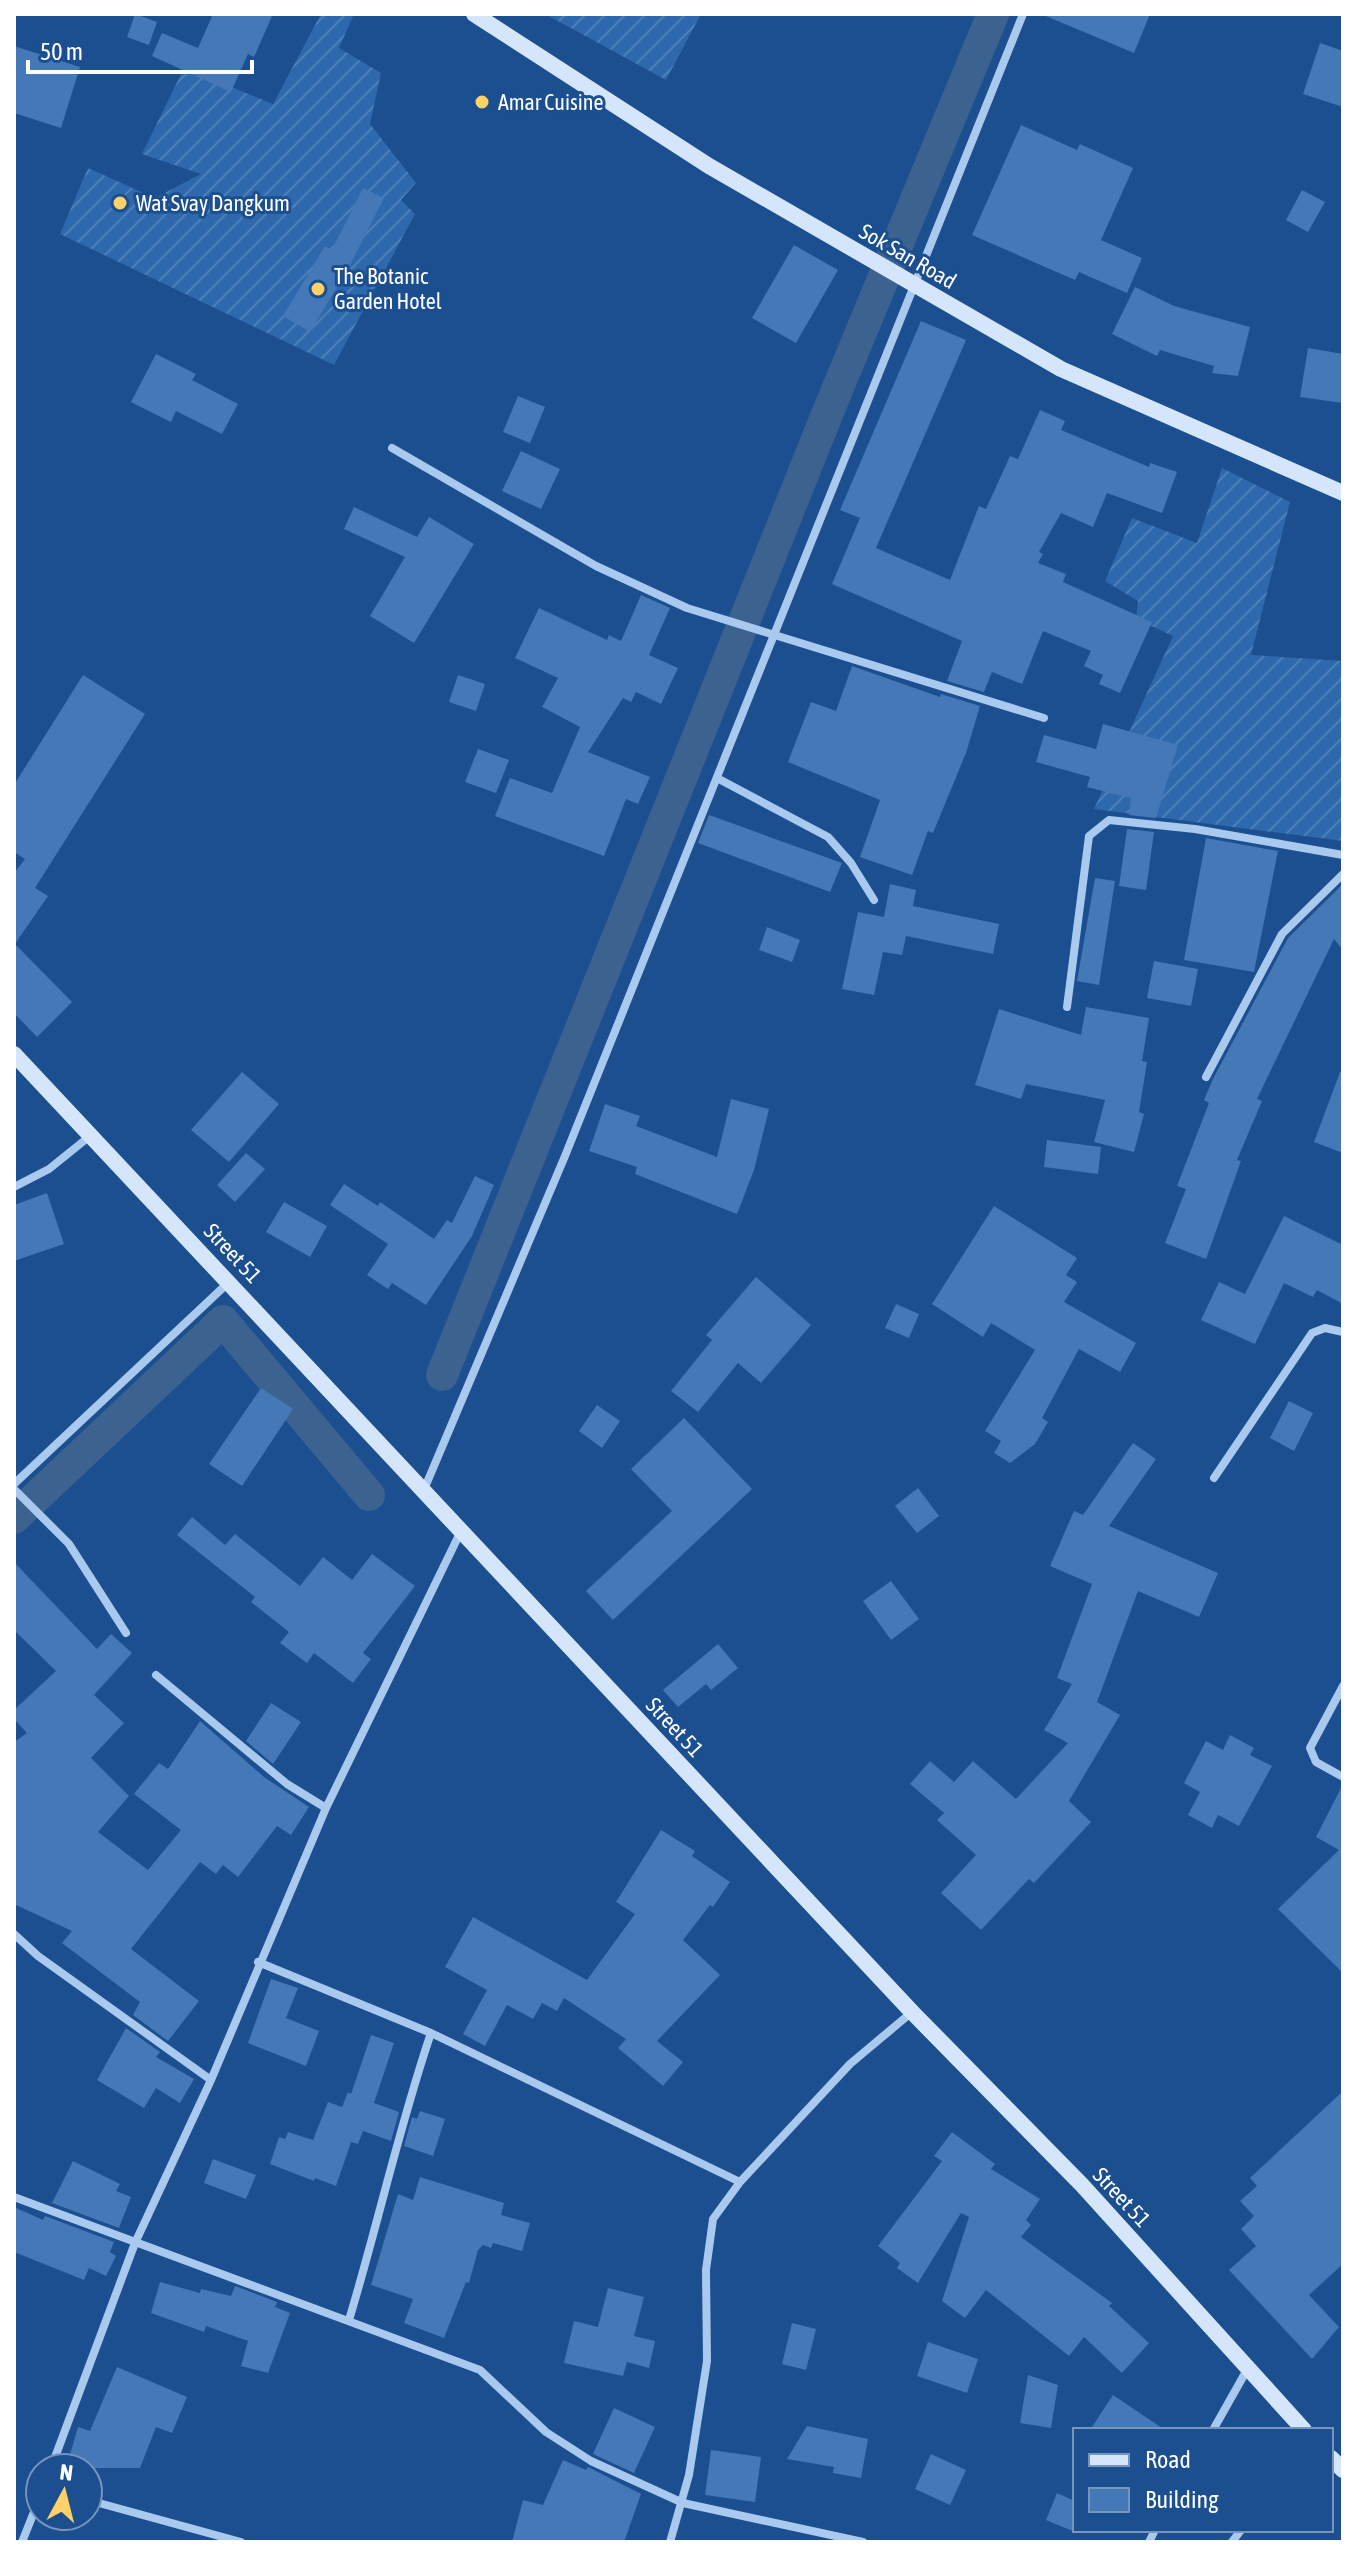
<svg xmlns="http://www.w3.org/2000/svg" width="1357" height="2556" viewBox="0 0 1357 2556" font-family="'Asap Condensed',sans-serif">
  <defs>
    <pattern id="garden-furrows" width="10" height="10" patternUnits="userSpaceOnUse" patternTransform="scale(2)"><rect width="10" height="10" fill="#2e69ad"/><path d="M-1 1l2-2M0 10L10 0M9 11l2-2" fill="none" stroke="#4d80b9"/></pattern>
  </defs>
  <rect width="100%" height="100%" fill="#1b4f8f"/>
  <!-- garden -->
  <path fill="url(#garden-furrows)" d="M 321,14 L 354,14 L 339,48 L 381,73 L 370,124 L 416,183 L 401,200 L 415,214 L 334,365 L 60,234 L 88,168 L 155,198 L 201,174 L 142,154 L 184,68 L 273,104 Z
    M 545,14 L 701,14 L 666,80 Z
    M 1222,468 L 1290,502 L 1251,655 L 1343,661 L 1343,841 L 1094,809 L 1173,636 L 1136,619 L 1138,601 L 1105,581 L 1132,518 L 1197,543 Z"/>
  <g fill="none" stroke-linecap="round" stroke-linejoin="round">
    <!-- canal -->
    <path stroke="#3c6290" stroke-width="32" d="M 442,1375 L 830,407 L 993,14
      M 14,1518 L 223,1321 L 369,1495"/>
  </g>
  <!-- building -->
  <path fill="#4478b7" d="M 135,14 L 157,22 L 149,45 L 127,37 Z
    M 213,14 L 273,14 L 254,57 L 248,54 L 231,92 L 152,56 L 162,33 L 198,48 Z
    M 1041,14 L 1150,14 L 1134,53 Z
    M 1320,43 L 1343,51 L 1343,107 L 1303,94 Z
    M 14,46 L 80,67 L 61,128 L 14,113 Z
    M 1021,125 L 1077,150 L 1080,144 L 1133,168 L 1101,240 L 1142,258 L 1127,293 L 1079,272 L 1075,280 L 972,235 Z
    M 363,188 L 384,198 L 347,271 L 310,332 L 283,316 L 325,246 L 332,250 Z
    M 1302,190 L 1325,202 L 1308,232 L 1286,220 Z
    M 794,245 L 838,270 L 796,343 L 752,318 Z
    M 1135,287 L 1174,306 L 1250,327 L 1238,376 L 1212,373 L 1214,366 L 1160,350 L 1157,356 L 1112,334 Z
    M 921,321 L 966,340 L 876,548 L 950,580 L 979,506 L 986,509 L 1010,456 L 1018,459 L 1040,410 L 1065,421 L 1061,430 L 1149,467 L 1150,463 L 1177,472 L 1162,513 L 1107,493 L 1093,527 L 1061,513 L 1039,552 L 1043,554 L 1038,563 L 1066,574 L 1063,582 L 1152,622 L 1120,693 L 1099,684 L 1103,675 L 1084,666 L 1091,651 L 1043,631 L 1022,684 L 992,672 L 984,692 L 947,681 L 962,641 L 832,584 L 860,518 L 840,510 Z
    M 1308,348 L 1343,354 L 1343,403 L 1300,397 Z
    M 156,354 L 196,374 L 192,380 L 238,404 L 222,434 L 176,411 L 171,422 L 131,402 Z
    M 518,396 L 545,407 L 530,443 L 503,432 Z
    M 521,451 L 560,469 L 541,509 L 502,491 Z
    M 354,507 L 417,537 L 429,517 L 474,544 L 414,643 L 370,616 L 405,557 L 344,529 Z
    M 641,595 L 670,608 L 649,655 L 678,668 L 661,704 L 636,692 L 631,702 L 623,698 L 588,752 L 650,777 L 638,804 L 626,799 L 604,856 L 495,816 L 510,778 L 552,793 L 580,727 L 542,707 L 558,678 L 515,658 L 539,608 L 607,640 L 609,635 L 621,641 Z
    M 852,666 L 940,697 L 941,694 L 980,706 L 966,753 L 933,833 L 928,831 L 912,875 L 860,857 L 880,800 L 788,762 L 811,702 L 836,711 Z
    M 83,675 L 145,714 L 35,888 L 48,896 L 15,944 L 72,1002 L 37,1037 L 14,1013 L 14,873 L 25,859 L 14,852 L 14,785 Z
    M 458,675 L 485,684 L 476,711 L 449,702 Z
    M 1103,724 L 1178,745 L 1156,818 L 1129,815 L 1131,798 L 1087,787 L 1090,777 L 1036,762 L 1044,735 L 1096,749 Z
    M 478,749 L 509,760 L 496,793 L 465,782 Z
    M 709,815 L 842,863 L 830,892 L 698,843 Z
    M 1127,829 L 1154,832 L 1146,890 L 1119,886 Z
    M 1206,838 L 1278,851 L 1254,972 L 1184,960 Z
    M 1095,878 L 1115,881 L 1099,985 L 1077,981 Z
    M 890,884 L 916,890 L 913,906 L 999,924 L 993,954 L 906,936 L 902,955 L 883,952 L 874,995 L 842,989 L 858,912 L 884,917 Z
    M 1343,884 L 1343,950 L 1334,939 L 1257,1099 L 1262,1101 L 1237,1160 L 1241,1161 L 1206,1259 L 1165,1243 L 1186,1189 L 1177,1186 L 1209,1103 L 1204,1100 L 1213,1079 L 1288,938 Z
    M 767,927 L 800,940 L 792,962 L 759,950 Z
    M 1154,961 L 1198,969 L 1191,1006 L 1147,998 Z
    M 1086,1007 L 1149,1018 L 1142,1061 L 1147,1062 L 1139,1112 L 1144,1114 L 1134,1152 L 1094,1142 L 1105,1100 L 1026,1084 L 1021,1099 L 975,1085 L 999,1009 L 1081,1035 Z
    M 242,1072 L 279,1104 L 229,1162 L 191,1130 Z
    M 1340,1072 L 1343,1072 L 1343,1153 L 1314,1142 Z
    M 731,1099 L 769,1109 L 754,1170 L 737,1214 L 635,1174 L 637,1167 L 589,1151 L 605,1104 L 640,1116 L 636,1126 L 717,1157 Z
    M 1047,1140 L 1101,1147 L 1098,1174 L 1044,1167 Z
    M 246,1153 L 265,1169 L 235,1202 L 217,1185 Z
    M 475,1176 L 494,1185 L 472,1236 L 426,1305 L 392,1283 L 388,1289 L 367,1275 L 388,1244 L 330,1205 L 344,1184 L 378,1206 L 380,1202 L 434,1239 L 447,1220 L 452,1223 Z
    M 47,1193 L 64,1244 L 14,1261 L 14,1205 Z
    M 284,1202 L 327,1226 L 310,1257 L 266,1232 Z
    M 994,1206 L 1077,1258 L 1066,1275 L 1077,1282 L 1064,1302 L 1136,1343 L 1120,1372 L 1079,1349 L 1042,1418 L 1048,1422 L 1035,1444 L 1010,1463 L 994,1453 L 1001,1441 L 985,1431 L 1035,1350 L 991,1323 L 983,1337 L 932,1304 Z
    M 1284,1216 L 1343,1245 L 1343,1304 L 1317,1290 L 1313,1297 L 1284,1283 L 1255,1344 L 1201,1320 L 1219,1282 L 1245,1294 Z
    M 756,1277 L 811,1325 L 761,1383 L 738,1363 L 698,1412 L 671,1391 L 712,1340 L 706,1335 Z
    M 896,1304 L 919,1314 L 909,1338 L 885,1328 Z
    M 261,1388 L 293,1409 L 242,1486 L 209,1464 Z
    M 1289,1401 L 1313,1413 L 1294,1451 L 1270,1438 Z
    M 597,1405 L 620,1421 L 602,1448 L 579,1431 Z
    M 684,1418 L 752,1489 L 613,1620 L 586,1591 L 672,1511 L 631,1469 Z
    M 1133,1443 L 1156,1459 L 1109,1526 L 1218,1573 L 1199,1617 L 1138,1591 L 1097,1702 L 1120,1715 L 1069,1801 L 1091,1822 L 1034,1883 L 1029,1879 L 981,1930 L 941,1893 L 976,1855 L 937,1820 L 944,1813 L 910,1784 L 930,1761 L 954,1782 L 973,1761 L 1016,1799 L 1068,1743 L 1044,1730 L 1072,1684 L 1057,1678 L 1092,1584 L 1050,1566 L 1074,1511 L 1083,1515 Z
    M 918,1488 L 939,1516 L 917,1533 L 895,1506 Z
    M 192,1517 L 225,1545 L 235,1534 L 300,1586 L 323,1557 L 352,1580 L 372,1554 L 415,1586 L 363,1653 L 371,1659 L 353,1683 L 314,1653 L 307,1663 L 280,1643 L 289,1632 L 251,1602 L 255,1597 L 177,1535 Z
    M 14,1562 L 97,1649 L 111,1634 L 132,1653 L 94,1695 L 124,1723 L 91,1758 L 129,1796 L 98,1832 L 148,1870 L 181,1830 L 134,1794 L 159,1763 L 168,1769 L 200,1721 L 264,1777 L 309,1807 L 291,1835 L 277,1826 L 238,1877 L 223,1865 L 216,1874 L 200,1862 L 131,1949 L 199,2001 L 168,2041 L 133,2015 L 140,2002 L 62,1943 L 72,1931 L 14,1904 L 14,1742 L 27,1733 L 14,1719 L 14,1710 L 56,1671 L 14,1630 Z
    M 891,1581 L 919,1619 L 891,1640 L 863,1601 Z
    M 718,1644 L 738,1668 L 711,1690 L 706,1684 L 678,1707 L 663,1690 Z
    M 271,1703 L 301,1722 L 273,1764 L 246,1741 Z
    M 1230,1735 L 1254,1748 L 1250,1755 L 1272,1766 L 1239,1826 L 1218,1815 L 1212,1828 L 1188,1815 L 1200,1792 L 1184,1783 L 1206,1741 L 1223,1750 Z
    M 1343,1784 L 1343,1973 L 1278,1909 L 1339,1850 L 1316,1837 Z
    M 661,1830 L 695,1851 L 692,1856 L 730,1882 L 713,1907 L 710,1905 L 683,1940 L 720,1975 L 657,2041 L 683,2062 L 663,2086 L 618,2048 L 626,2039 L 564,1998 L 557,2011 L 542,2003 L 533,2019 L 507,2005 L 485,2046 L 463,2034 L 487,1990 L 445,1967 L 473,1917 L 587,1980 L 635,1914 L 616,1902 Z
    M 271,1979 L 298,1988 L 286,2018 L 319,2031 L 306,2066 L 248,2043 Z
    M 126,2028 L 160,2052 L 156,2057 L 194,2079 L 180,2103 L 156,2088 L 144,2108 L 97,2080 Z
    M 371,2035 L 394,2043 L 374,2103 L 399,2112 L 391,2141 L 363,2131 L 358,2144 L 351,2142 L 336,2186 L 315,2178 L 314,2181 L 270,2164 L 279,2137 L 285,2139 L 288,2132 L 313,2140 L 328,2102 L 342,2107 L 348,2092 L 351,2094 Z
    M 1343,2091 L 1343,2264 L 1309,2295 L 1339,2327 L 1312,2359 L 1229,2270 L 1256,2246 L 1241,2229 L 1254,2216 L 1240,2201 L 1257,2186 L 1250,2178 Z
    M 420,2111 L 445,2119 L 433,2156 L 404,2146 L 412,2117 L 417,2119 Z
    M 952,2132 L 995,2164 L 991,2169 L 1040,2199 L 1026,2220 L 1031,2225 L 1021,2237 L 1112,2303 L 1109,2306 L 1149,2343 L 1122,2373 L 1084,2337 L 1069,2356 L 986,2290 L 965,2318 L 942,2301 L 969,2217 L 961,2213 L 918,2283 L 897,2268 L 900,2263 L 878,2246 L 942,2161 L 934,2156 Z
    M 213,2159 L 256,2175 L 246,2199 L 204,2183 Z
    M 73,2161 L 120,2184 L 116,2191 L 131,2197 L 119,2228 L 52,2203 Z
    M 420,2177 L 504,2203 L 501,2215 L 530,2223 L 522,2251 L 493,2243 L 491,2248 L 483,2245 L 478,2250 L 469,2283 L 466,2282 L 444,2338 L 404,2323 L 413,2299 L 371,2285 L 398,2194 L 413,2200 Z
    M 14,2207 L 43,2220 L 45,2216 L 114,2242 L 110,2252 L 116,2256 L 106,2276 L 89,2268 L 84,2280 L 14,2252 Z
    M 160,2282 L 200,2293 L 201,2289 L 231,2296 L 235,2286 L 277,2302 L 275,2307 L 290,2313 L 268,2373 L 241,2366 L 248,2341 L 206,2326 L 204,2332 L 151,2313 Z
    M 608,2288 L 644,2297 L 634,2336 L 655,2341 L 649,2368 L 627,2362 L 623,2376 L 564,2363 L 574,2321 L 598,2327 Z
    M 792,2323 L 816,2329 L 806,2370 L 782,2364 Z
    M 928,2342 L 978,2359 L 967,2393 L 917,2376 Z
    M 117,2367 L 187,2397 L 172,2433 L 156,2427 L 140,2468 L 66,2468 L 78,2427 L 90,2431 Z
    M 1028,2375 L 1058,2385 L 1051,2428 L 1020,2423 Z
    M 1113,2395 L 1165,2430 L 1090,2430 Z
    M 614,2408 L 655,2427 L 634,2473 L 593,2454 Z
    M 807,2426 L 868,2439 L 861,2478 L 833,2473 L 834,2467 L 787,2459 Z
    M 711,2450 L 761,2457 L 755,2502 L 705,2495 Z
    M 931,2454 L 966,2470 L 950,2505 L 915,2489 Z
    M 563,2460 L 586,2470 L 588,2467 L 641,2494 L 624,2542 L 512,2542 L 523,2500 L 543,2505 Z
    M 1057,2493 L 1075,2501 L 1075,2532 L 1046,2520 Z"/>
  <g fill="none" stroke-linecap="round" stroke-linejoin="round">
    <!-- street -->
    <path stroke="#a9c9ee" stroke-width="8" d="M 392,448 L 596,566 L 687,608 L 1044,718
      M 717,778 L 828,837 L 851,863 L 874,900
      M 1067,1007 L 1089,836 L 1109,820 L 1195,829 L 1343,855
      M 1206,1077 L 1282,934 L 1343,874
      M 14,1187 L 49,1169 L 90,1136
      M 1214,1478 L 1312,1333 L 1325,1328 L 1343,1332
      M 14,1484 L 229,1282
      M 14,1489 L 69,1544 L 126,1633
      M 423,1492 L 565,1156 L 1023,14
      M 156,1675 L 287,1784 L 326,1808
      M 1343,1686 L 1310,1748 L 1316,1762 L 1343,1777
      M 14,1934 L 38,1956 L 211,2080
      M 258,1962 L 431,2033 L 740,2182
      M 14,2197 L 480,2370 L 546,2432 L 591,2461 L 683,2503 L 863,2542
      M 349,2320 C 378,2224 399,2127 431,2033
      M 1213,2430 L 1248,2368
      M 51,2468 L 135,2243 L 211,2080 L 326,1808 L 461,1531
      M 88,2500 L 241,2542
      M 22,2542 L 40,2497
      M 670,2542 L 689,2475 L 707,2361 L 706,2270 L 713,2219 L 740,2182 L 850,2064 L 912,2012
      M 1149,2542 L 1155,2530
      M 1232,2542 L 1241,2530"/>
    <!-- secondary -->
    <path stroke="#d6e6fa" stroke-width="16" d="M 474,14 L 709,166 L 1061,369 L 1343,493
      M 14,1054 L 912,2012 L 1082,2185 L 1304,2430
      M 1331,2458 L 1343,2470"/>
  </g>
  <!-- markers -->
  <g fill="#ffd166" stroke="#1b4f8f" stroke-width="3">
    <circle cx="482" cy="102" r="8"/>
    <circle cx="120" cy="203" r="8"/>
    <circle cx="318" cy="289" r="8"/>
  </g>
  <g text-anchor="middle" stroke-width="6" stroke-linejoin="round" paint-order="stroke">
    <!-- poi labels -->
    <g font-size="22" fill="#fff" stroke="#1b4f8f" text-anchor="start">
      <text x="498" y="110">Amar Cuisine</text>
      <text x="136" y="211">Wat Svay Dangkum</text>
      <text x="334" y="284">The Botanic<tspan x="334" dy="25">Garden Hotel</tspan></text>
    </g>
    <!-- street labels -->
    <g font-size="22" fill="#fff" stroke="#1b4f8f">
      <text transform="translate(908 256) rotate(30)" y="8">Sok San Road</text>
      <text transform="translate(233 1253) rotate(47)" y="8">Street 51</text>
      <text transform="translate(675 1727) rotate(47)" y="8">Street 51</text>
      <text transform="translate(1122 2197) rotate(47)" y="8">Street 51</text>
    </g>
  </g>
  <!-- border -->
  <rect width="1357" height="2556" fill="none" stroke="#ffffff" stroke-width="32"/>
  <!-- legend -->
  <rect x="1073" y="2428" width="260" height="104" fill="#1b4f8f" stroke="#7695bc" stroke-width="2"/>
  <rect x="1089" y="2454" width="40" height="12" fill="#d6e6fa" stroke="#7695bc" stroke-width="2"/>
  <text x="1145" y="2468" font-size="24" fill="#ffffff">Road</text>
  <rect x="1089" y="2488" width="40" height="24" fill="#4478b7" stroke="#7695bc" stroke-width="2"/>
  <text x="1145" y="2508" font-size="24" fill="#ffffff">Building</text>
  <!-- north arrow -->
  <g transform="translate(64 2492) rotate(7)"><circle r="38" fill="#1b4f8f" stroke="#7695bc" stroke-width="2"/>
  <path d="M0-6L14 30L0 20L-14 30Z" fill="#ffd166"/>
  <text y="-12" font-size="22" font-weight="bold" text-anchor="middle" fill="#ffffff">N</text>
  </g>
  <!-- scale -->
  <path d="M28 60v12h224v-12" fill="none" stroke="#ffffff" stroke-width="4"/>
  <text x="40" y="60" font-size="24" fill="#ffffff" stroke="#1b4f8f" stroke-width="6" paint-order="stroke">50 m</text>
</svg>
